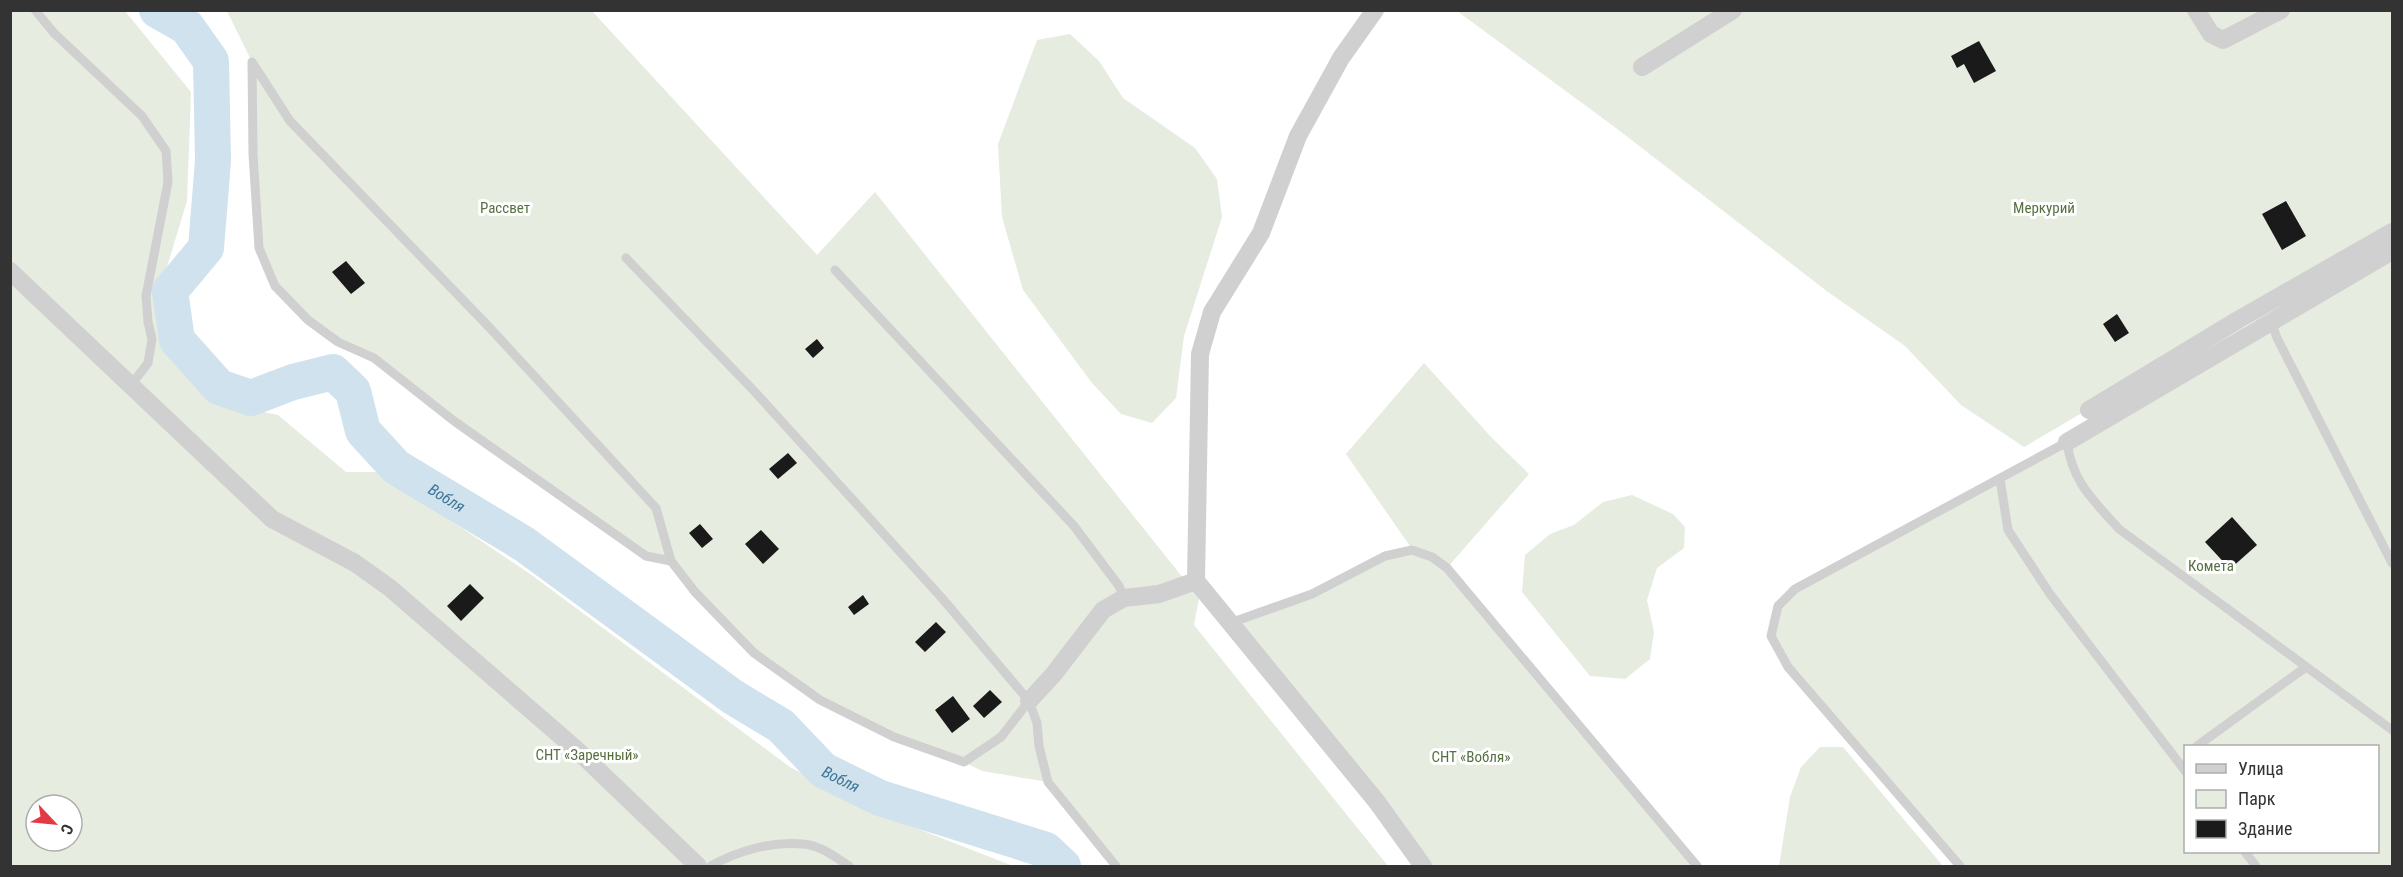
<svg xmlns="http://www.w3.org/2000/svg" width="2403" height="877" viewBox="0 0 2403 877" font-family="'Roboto Condensed',sans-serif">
  <rect width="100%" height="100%" fill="#fff"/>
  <!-- green -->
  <path fill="#e6ecdf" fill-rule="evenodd" d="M 10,11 L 125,11 L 191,92 L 187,201 L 156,303 L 170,346 L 229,405 L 278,415 L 346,472 L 379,472 L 533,576 L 790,767 L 867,809 L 1013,866 L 11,866 ZM 36,805 L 72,805 L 72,841 L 36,841 Z
    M 227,11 L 592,11 L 817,255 L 875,192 L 1199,598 L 1194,625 L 1388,866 L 1116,866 L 1048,782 L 982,771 L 964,762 L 894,737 L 820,700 L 754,653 L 671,561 L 646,556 L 374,358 L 338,342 L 275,286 L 259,248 L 252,62 Z
    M 1457,11 L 2392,11 L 2392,232 L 2024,447 L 1961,405 L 1905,346 L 1828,292 L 1616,128 Z
    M 1070,34 L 1099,61 L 1123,98 L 1195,148 L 1217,179 L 1222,217 L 1184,336 L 1176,398 L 1152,423 L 1121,414 L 1092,383 L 1023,290 L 1002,217 L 998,144 L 1037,40 Z
    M 2392,251 L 2392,866 L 1960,866 L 1788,667 L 1771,636 L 1778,606 L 1795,589 L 2029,464 ZM 2186,746 L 2378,746 L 2378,852 L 2186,852 Z
    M 1424,363 L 1492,438 L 1529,474 L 1447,568 L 1697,866 L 1423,866 L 1230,623 L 1312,594 L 1385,556 L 1412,549 L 1346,454 Z
    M 1632,495 L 1673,514 L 1685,527 L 1684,548 L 1657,568 L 1647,600 L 1654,632 L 1650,659 L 1625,679 L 1590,676 L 1522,592 L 1525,555 L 1550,534 L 1574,525 L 1603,502 Z
    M 1820,747 L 1843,747 L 1943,866 L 1779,866 L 1790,797 L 1801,767 Z"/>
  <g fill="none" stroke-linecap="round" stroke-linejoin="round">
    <!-- river -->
    <path stroke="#cfe2ee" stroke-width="36" id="s1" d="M 157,10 L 187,27 L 211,61 L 213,161 L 206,248 L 170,291 L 177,340 L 219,387 L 251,398 L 293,382 L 333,372 L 353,391 L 363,431 L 396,467 L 524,544 L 733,697 L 781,726 L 823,770 L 880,798 L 1046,850 L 1063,866"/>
  </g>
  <!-- building -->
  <path fill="#1a1a1a" d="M 1979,41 L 1996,71 L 1974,83 L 1964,64 L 1957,68 L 1951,56 Z
    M 2286,201 L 2306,236 L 2282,250 L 2262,214 Z
    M 346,261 L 365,283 L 351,294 L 332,272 Z
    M 2117,314 L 2129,333 L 2115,342 L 2103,324 Z
    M 817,339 L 824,348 L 813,358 L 805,349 Z
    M 788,453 L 797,463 L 778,479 L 769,469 Z
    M 2232,517 L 2257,545 L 2230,569 L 2205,542 Z
    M 700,524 L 713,539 L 702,548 L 689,533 Z
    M 761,530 L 779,549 L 763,564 L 745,544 Z
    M 470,584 L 484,598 L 461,621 L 447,606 Z
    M 863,595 L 869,604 L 854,615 L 848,607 Z
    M 936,622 L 946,632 L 925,652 L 915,642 Z
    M 990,690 L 1002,702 L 984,718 L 973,706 Z
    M 953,696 L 970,719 L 952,733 L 935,710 Z"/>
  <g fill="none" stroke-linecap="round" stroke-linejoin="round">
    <!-- lane -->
    <path stroke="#d0d0d0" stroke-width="9" d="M 35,10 L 54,33 L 142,116 L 166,151 L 168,182 L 146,296 L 148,322 L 152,339 L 148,363 L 131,385
      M 252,62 L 290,121 L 489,327 L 656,508 L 671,561 L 695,592 L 754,653 L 820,700 L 894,737 L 964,762 L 1001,737 L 1029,701
      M 252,62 L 253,154 L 259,248 L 275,286 L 308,320 L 338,342 L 374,358 L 454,421 L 646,556 L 671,561
      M 626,258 L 755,392 L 941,597 L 1029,701 L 1037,723 L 1039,746 L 1048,782 L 1116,866
      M 835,270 L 1074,526 L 1119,586 L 1124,598
      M 2271,321 L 2277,338 L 2392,563
      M 2000,479 L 2008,530 L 2050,594 L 2186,772
      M 1230,623 L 1312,594 L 1385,556 L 1412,550 L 1432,557 L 1447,568 L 1697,866
      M 2197,746 L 2306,667
      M 2245,852 L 2256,866
      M 711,866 C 737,851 772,841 803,844 C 820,845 835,857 849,866
      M 1960,866 L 1788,667 L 1771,636 L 1778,606 L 1795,589 L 2067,442 C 2072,482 2094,501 2119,529 L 2392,730"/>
    <!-- street -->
    <path stroke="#d0d0d0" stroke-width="18" d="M 1375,10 L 1341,58 L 1298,136 L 1261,233 L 1212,312 L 1200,354 L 1196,581 L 1377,802 L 1423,866
      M 2196,10 L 2211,34 L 2223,40 L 2281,10
      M 1642,67 L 1733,10
      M 10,271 L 272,519 L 355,563 L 390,588 L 577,750 L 698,866
      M 2089,410 L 2238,320 L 2392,232
      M 2067,442 L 2392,251
      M 1029,701 L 1053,675 L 1103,610 L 1124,598 L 1159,594 L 1196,581"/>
  </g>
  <g text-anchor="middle" stroke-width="6" stroke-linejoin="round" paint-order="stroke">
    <!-- park labels -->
    <g font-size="15" fill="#56703f" stroke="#fff">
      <text x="505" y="213">Рассвет</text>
      <text x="2044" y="213">Меркурий</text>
      <text x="2211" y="571">Комета</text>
      <text x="587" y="760">СНТ «Заречный»</text>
      <text x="1471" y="762">СНТ «Вобля»</text>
    </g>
    <!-- water labels -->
    <g font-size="16" font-style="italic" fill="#3f7597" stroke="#fff">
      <text dy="6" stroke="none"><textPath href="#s1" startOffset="729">Вобля</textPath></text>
      <text dy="6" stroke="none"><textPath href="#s1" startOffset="1215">Вобля</textPath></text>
    </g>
  </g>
  <!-- border -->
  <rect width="2403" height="877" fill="none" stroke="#333333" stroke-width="24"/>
  <!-- legend -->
  <rect x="2184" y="745" width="195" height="108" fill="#ffffff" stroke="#adadad" stroke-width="1.5"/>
  <rect x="2196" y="764" width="30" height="9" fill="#d0d0d0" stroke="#adadad" stroke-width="1.5"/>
  <text x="2238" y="775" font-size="18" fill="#333333">Улица</text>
  <rect x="2196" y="790" width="30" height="18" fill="#e6ecdf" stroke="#adadad" stroke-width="1.5"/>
  <text x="2238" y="805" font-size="18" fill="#333333">Парк</text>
  <rect x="2196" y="820" width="30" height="18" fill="#1a1a1a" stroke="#adadad" stroke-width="1.5"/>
  <text x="2238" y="835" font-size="18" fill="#333333">Здание</text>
  <!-- north arrow -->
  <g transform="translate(54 823) rotate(116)"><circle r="28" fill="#ffffff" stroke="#adadad" stroke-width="1.5"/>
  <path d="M0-4.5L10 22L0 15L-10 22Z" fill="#e63946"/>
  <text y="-9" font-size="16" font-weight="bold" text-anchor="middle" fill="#333333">С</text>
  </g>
</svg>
